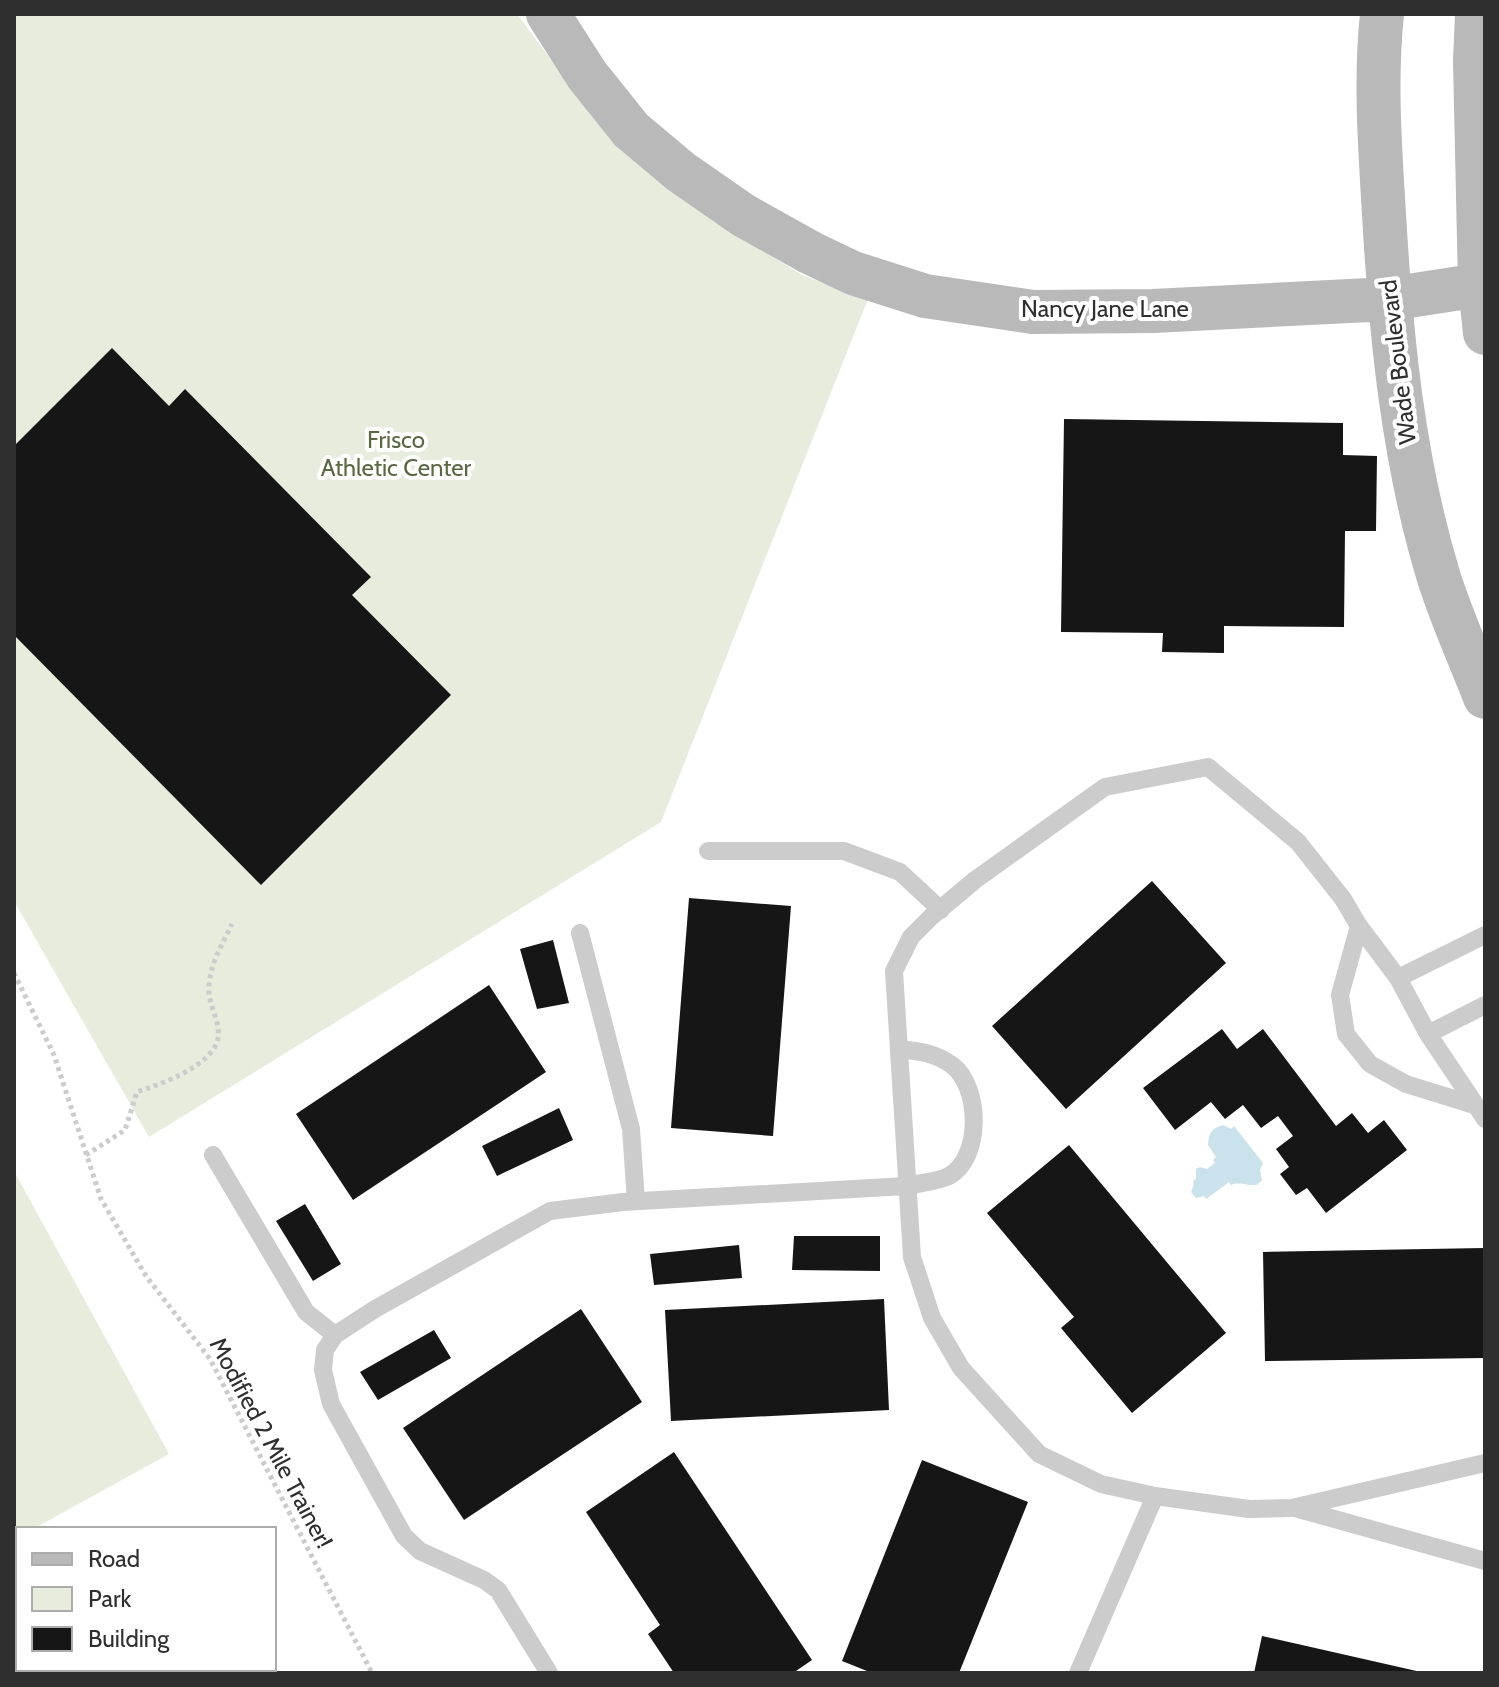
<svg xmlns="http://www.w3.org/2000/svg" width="1499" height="1687" viewBox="0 0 1499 1687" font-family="Cabin,sans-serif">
  <rect width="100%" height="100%" fill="#fff"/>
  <!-- green -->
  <path fill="#e7ecdd" d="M 14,14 L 517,14 L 587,108 L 726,228 L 802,275 L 868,299 L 661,822 L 149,1137 L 14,901 Z
    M 14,1171 L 169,1454 L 33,1529 L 18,1529 L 18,1537 L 14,1540 Z"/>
  <!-- water -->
  <path fill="#cae2eb" d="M 1223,1125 L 1231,1129 L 1234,1126 L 1263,1163 L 1260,1170 L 1262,1180 L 1257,1185 C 1246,1186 1240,1181 1231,1185 L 1229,1182 L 1206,1199 L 1204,1196 L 1196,1198 L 1191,1192 L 1194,1184 L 1193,1181 L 1196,1179 L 1196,1169 L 1200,1167 L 1207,1169 L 1215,1163 L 1213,1160 L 1216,1157 L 1208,1145 C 1209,1134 1210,1129 1223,1125 Z"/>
  <!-- building -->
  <path fill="#161616" d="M 112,348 L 169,406 L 185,389 L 371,577 L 352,595 L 451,695 L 261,885 L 14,635 L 14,446 Z
    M 1064,419 L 1343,423 L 1343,455 L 1377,456 L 1376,531 L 1345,531 L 1344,627 L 1224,626 L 1224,653 L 1162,652 L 1163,633 L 1061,632 Z
    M 1152,881 L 1226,963 L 1066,1109 L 992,1026 Z
    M 689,898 L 791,906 L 773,1136 L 671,1128 Z
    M 553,940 L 569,1003 L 537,1009 L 520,949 Z
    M 489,985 L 546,1072 L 353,1200 L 296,1114 Z
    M 1222,1029 L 1237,1049 L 1263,1029 L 1336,1126 L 1352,1113 L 1368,1133 L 1384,1120 L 1407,1150 L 1326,1213 L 1307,1188 L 1296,1195 L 1280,1174 L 1289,1167 L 1276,1149 L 1293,1136 L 1278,1116 L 1261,1128 L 1243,1105 L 1225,1119 L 1211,1102 L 1175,1130 L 1143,1088 Z
    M 559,1108 L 573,1140 L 497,1176 L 482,1146 Z
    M 1069,1145 L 1226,1333 L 1132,1413 L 1061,1328 L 1074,1317 L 987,1213 Z
    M 305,1204 L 341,1264 L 313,1281 L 276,1221 Z
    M 794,1236 L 880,1236 L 880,1271 L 792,1270 Z
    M 739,1245 L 742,1278 L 654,1285 L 650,1254 Z
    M 1484,1248 L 1485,1358 L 1265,1361 L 1263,1252 Z
    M 884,1299 L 889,1410 L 671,1421 L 665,1310 Z
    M 581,1309 L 642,1402 L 464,1520 L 403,1428 Z
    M 434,1330 L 451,1358 L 378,1400 L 360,1372 Z
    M 674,1452 L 812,1660 L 793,1673 L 674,1673 L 648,1634 L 660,1625 L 586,1512 Z
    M 922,1460 L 1028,1502 L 959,1673 L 872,1673 L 842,1661 Z
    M 1262,1636 L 1421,1672 L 1421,1673 L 1254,1673 Z"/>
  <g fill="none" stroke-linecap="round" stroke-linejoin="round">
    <!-- path -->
    <path stroke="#ccc" stroke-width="5" stroke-dasharray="4 4" stroke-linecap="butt" d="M 14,973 L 54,1055 L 101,1199 L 146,1276 L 210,1359 L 372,1673
      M 86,1155 L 125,1130 L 137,1092 C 161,1084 213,1066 218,1038 C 221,1021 208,1005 209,989 C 209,965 222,945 232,924"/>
    <!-- lane -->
    <path stroke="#ccc" stroke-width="18" d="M 708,851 L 844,851 L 900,872 L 941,910
      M 1359,926 L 1340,995 L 1346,1034 L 1370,1064 L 1406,1084 L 1477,1106
      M 580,933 L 631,1129 L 636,1201
      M 1398,978 L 1485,935
      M 1428,1034 L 1485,1005
      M 213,1155 L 306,1312 L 335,1335
      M 1155,1496 L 1249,1509 L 1292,1508 L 1485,1463
      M 1295,1508 L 1485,1561
      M 549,1673 L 498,1590 L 484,1580 L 420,1551 L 404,1536 L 331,1404 L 323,1370 L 325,1350 L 335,1335 L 375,1309 L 550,1211 L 623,1202 L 906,1186 C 919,1183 937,1182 949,1176 C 982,1158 981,1087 952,1065 C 935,1053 919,1051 899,1049
      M 1078,1673 L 1155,1496 L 1101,1484 L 1039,1454 L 961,1368 L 932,1318 L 912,1257 L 894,971 L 911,937 L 932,916 L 975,880 L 1105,787 L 1208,767 L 1298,842 L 1343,899 L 1359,926 L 1398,978 L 1428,1034 L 1485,1119"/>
    <!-- secondary -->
    <path stroke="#b9b9b9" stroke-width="44" d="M 548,14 L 587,75 L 631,130 L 681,172 L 743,215 L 811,253 L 853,273 L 925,296 L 1033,312 L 1153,311 L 1389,299 L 1480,285
      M 1382,14 C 1375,80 1380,148 1384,214 C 1391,337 1403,460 1439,578 C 1452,619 1470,658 1485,697
      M 1477,14 L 1475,61 L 1480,285 L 1485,333"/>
  </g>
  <g text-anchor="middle" stroke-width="8" stroke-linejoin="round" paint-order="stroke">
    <!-- street labels -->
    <g font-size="24" fill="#2f2f2f" stroke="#fff">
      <text x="1105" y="317">Nancy Jane Lane</text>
      <text transform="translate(1398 362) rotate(-97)" y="8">Wade Boulevard</text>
      <text transform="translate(271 1443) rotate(62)" y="8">Modified 2 Mile Trainer!</text>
    </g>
    <!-- park labels -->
    <g font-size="24" fill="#586a3d" stroke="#fff">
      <text x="396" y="448">Frisco<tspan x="396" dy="28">Athletic Center</tspan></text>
    </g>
  </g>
  <!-- border -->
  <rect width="1499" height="1687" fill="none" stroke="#2f2f2f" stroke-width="32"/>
  <!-- legend -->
  <rect x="16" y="1527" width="260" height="144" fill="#ffffff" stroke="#acacac" stroke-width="2"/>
  <rect x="32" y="1553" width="40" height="12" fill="#b9b9b9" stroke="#acacac" stroke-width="2"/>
  <text x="88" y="1567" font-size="24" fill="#2f2f2f">Road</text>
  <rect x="32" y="1587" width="40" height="24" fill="#e7ecdd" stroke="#acacac" stroke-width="2"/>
  <text x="88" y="1607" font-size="24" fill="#2f2f2f">Park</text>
  <rect x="32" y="1627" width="40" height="24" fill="#161616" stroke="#acacac" stroke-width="2"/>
  <text x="88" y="1647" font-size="24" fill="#2f2f2f">Building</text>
</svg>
